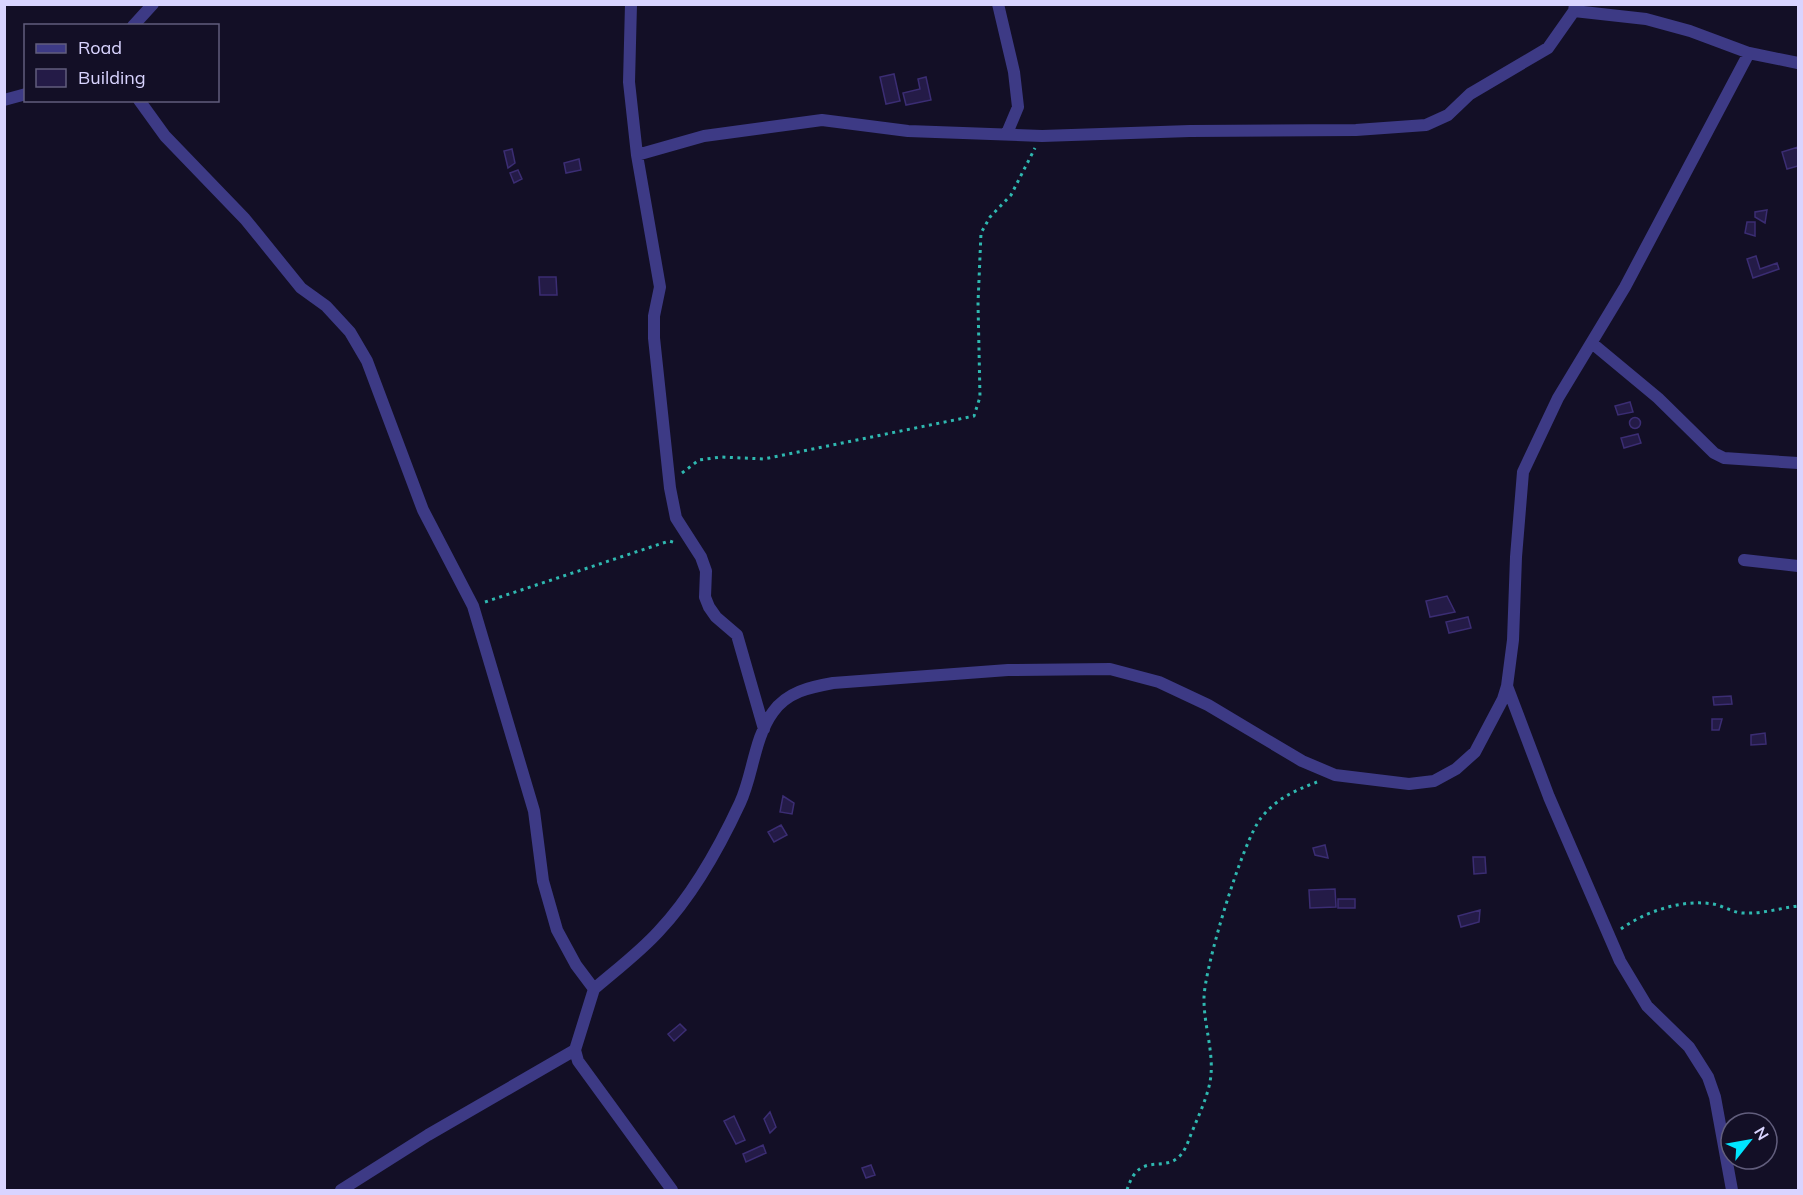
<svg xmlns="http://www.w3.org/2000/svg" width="1803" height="1195" viewBox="0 0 1803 1195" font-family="Mulish,sans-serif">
  <rect width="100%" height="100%" fill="#130f26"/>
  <!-- building -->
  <path fill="#241b47" stroke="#3b2d73" stroke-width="1.5" d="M 894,74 L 900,101 L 886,104 L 880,77 Z
    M 926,77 L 931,100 L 906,105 L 903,93 L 920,89 L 918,79 Z
    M 1798,147 L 1798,166 L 1787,169 L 1782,152 Z
    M 512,149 L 515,163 L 508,168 L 504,151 Z
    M 579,159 L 581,170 L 566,173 L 564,163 Z
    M 518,170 L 522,179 L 514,183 L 510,173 Z
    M 1767,210 L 1765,223 L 1755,217 L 1755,212 Z
    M 1747,222 L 1755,222 L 1755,236 L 1745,233 Z
    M 1756,256 L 1760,269 L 1777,263 L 1779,269 L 1753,278 L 1747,259 Z
    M 539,277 L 556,277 L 557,295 L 540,295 Z
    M 1630,402 L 1633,412 L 1618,415 L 1615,406 Z
    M1629.5 423a5.5 5.5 0 1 1 11 0a5.5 5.5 0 1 1-11 0Z
    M 1638,434 L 1641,443 L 1624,448 L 1621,438 Z
    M 1447,596 L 1455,612 L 1430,617 L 1426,601 Z
    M 1468,617 L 1471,628 L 1449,633 L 1446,622 Z
    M 1731,696 L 1732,704 L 1714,705 L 1713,697 Z
    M 1712,719 L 1722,719 L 1719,730 L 1712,730 Z
    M 1765,733 L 1766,744 L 1751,745 L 1751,735 Z
    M 783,796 L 794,803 L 792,814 L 780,812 Z
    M 781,825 L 787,835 L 774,842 L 768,832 Z
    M 1325,845 L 1328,858 L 1315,855 L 1313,848 Z
    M 1473,857 L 1485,857 L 1486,873 L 1474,874 Z
    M 1335,889 L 1336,907 L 1310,908 L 1309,890 Z
    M 1338,899 L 1355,899 L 1355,908 L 1338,908 Z
    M 1480,910 L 1479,922 L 1461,927 L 1458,916 Z
    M 680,1024 L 686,1030 L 674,1041 L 668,1034 Z
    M 770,1112 L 776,1127 L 770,1133 L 764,1119 Z
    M 734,1116 L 745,1140 L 736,1144 L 724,1121 Z
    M 763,1145 L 766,1153 L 746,1162 L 743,1154 Z
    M 871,1165 L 875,1175 L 866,1178 L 862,1168 Z"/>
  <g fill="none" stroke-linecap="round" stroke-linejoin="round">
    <!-- path -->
    <path stroke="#2fb8b0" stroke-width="3" stroke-dasharray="3 4.5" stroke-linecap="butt" d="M 682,473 L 699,460 L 721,457 L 764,459 L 974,416 L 980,397 L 978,303 L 981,233 L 990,217 L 1011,195 L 1035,148
      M 485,602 L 660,544 L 669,541 L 676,543
      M 1621,929 C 1646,911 1683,899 1713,904 C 1724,906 1733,913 1744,913 C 1763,914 1780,908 1798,906
      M 1127,1190 C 1141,1143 1172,1184 1188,1142 C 1195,1123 1206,1102 1210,1082 C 1215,1055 1204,1027 1204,1000 C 1203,971 1243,840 1261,818 C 1277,798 1294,791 1317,782"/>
    <!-- minor -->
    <path stroke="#3d3a85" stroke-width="12" d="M 631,4 L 629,82 L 637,155 L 660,287 L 654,316 L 654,338 L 670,488 L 676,518 L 701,557 L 706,571 L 705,597 L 709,607 L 716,617 L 737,635 L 764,729
      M 998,4 L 1014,72 L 1018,107 L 1007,133
      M 1574,11 L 1646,19 L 1690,31 L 1749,53 L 1798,63
      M 133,26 L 153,4
      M 4,100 L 26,94
      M 139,100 L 165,136 L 245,219 L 301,288 L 326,306 L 350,332 L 367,361 L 423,510 L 473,606 L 534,811 L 543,881 L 557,930 L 576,965 L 594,989 L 575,1050 L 578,1061 L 672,1190
      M 637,155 L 704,136 L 822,120 L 908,131 L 1042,136 L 1190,131 L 1356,130 L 1426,125 L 1448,115 L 1470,94 L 1548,48 L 1574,11 L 1575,4
      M 1593,344 L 1658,398 L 1714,453 L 1724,458 L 1798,463
      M 1744,560 L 1798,566
      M 1507,686 L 1549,797 L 1620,961 L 1647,1006 L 1689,1047 L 1708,1077 L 1715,1097 L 1732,1190
      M 594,989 C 616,970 640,952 659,931 C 692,896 720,846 740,803 C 753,775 754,738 773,712 C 787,692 810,687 833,683 L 1008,670 L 1110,669 L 1159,682 L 1208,705 L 1302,761 L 1335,775 L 1409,784 L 1434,781 L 1456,769 L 1475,752 L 1503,699 L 1507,686 L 1513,640 L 1516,557 L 1523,472 L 1558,398 L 1625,287 L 1749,53
      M 341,1190 L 428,1135 L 575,1050"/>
  </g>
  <!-- border -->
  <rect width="1803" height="1195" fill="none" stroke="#d9d4ff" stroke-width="12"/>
  <!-- legend -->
  <rect x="24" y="24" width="195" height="78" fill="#130f26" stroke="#625e7d" stroke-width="1.5"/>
  <rect x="36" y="44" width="30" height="9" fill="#3d3a85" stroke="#625e7d" stroke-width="1.5"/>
  <text x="78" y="54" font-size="18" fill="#d9d4ff">Road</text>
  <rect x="36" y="69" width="30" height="18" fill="#241b47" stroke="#625e7d" stroke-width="1.5"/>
  <text x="78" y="84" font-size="18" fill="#d9d4ff">Building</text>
  <!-- north arrow -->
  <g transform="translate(1749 1141) rotate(59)"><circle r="28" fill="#130f26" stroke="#625e7d" stroke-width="1.5"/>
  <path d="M0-4.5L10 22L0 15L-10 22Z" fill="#00e5ff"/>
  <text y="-9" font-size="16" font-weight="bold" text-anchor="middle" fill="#d9d4ff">N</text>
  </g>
</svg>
